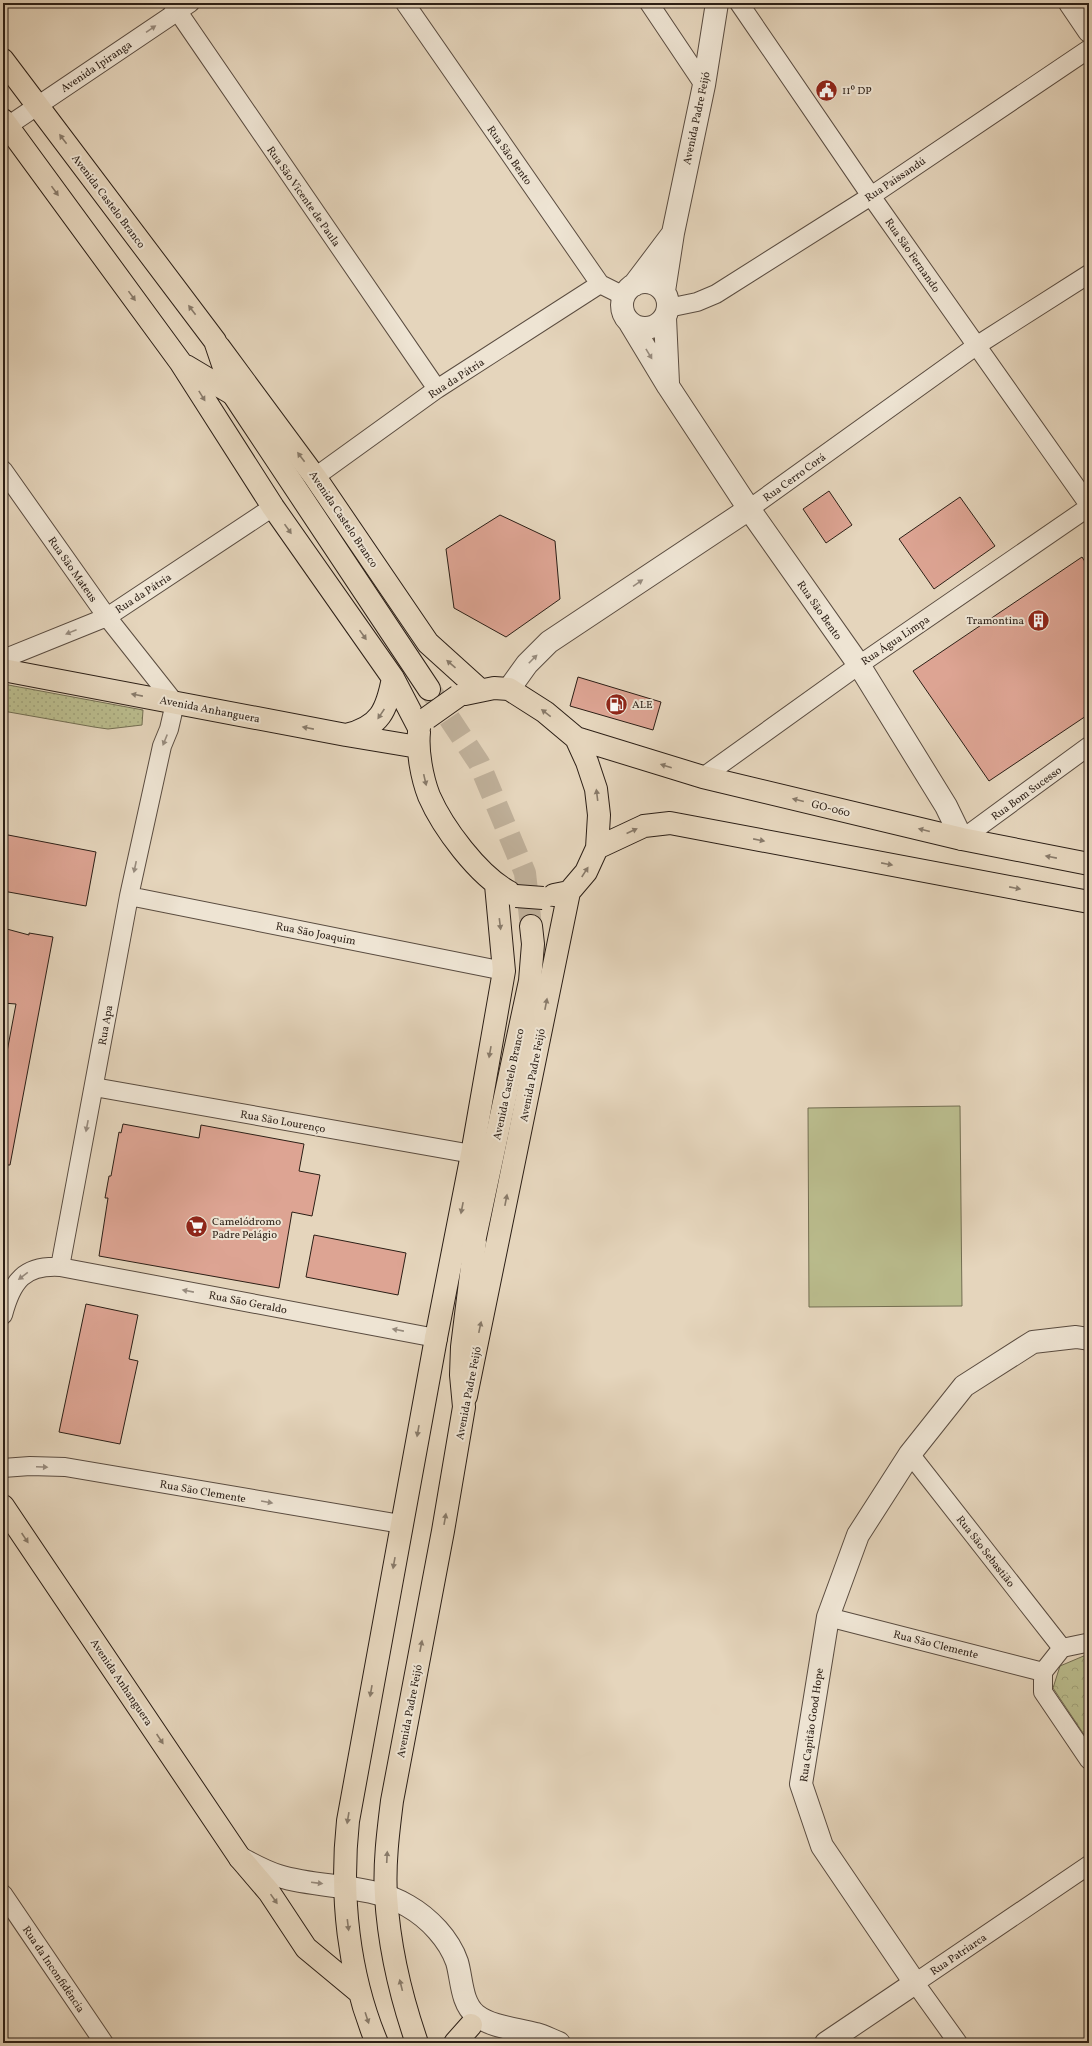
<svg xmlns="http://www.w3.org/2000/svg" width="1092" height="2046" viewBox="0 0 1092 2046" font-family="Vollkorn,serif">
  <defs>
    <pattern id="grass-dots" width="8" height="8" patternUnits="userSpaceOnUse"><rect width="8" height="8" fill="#babc8d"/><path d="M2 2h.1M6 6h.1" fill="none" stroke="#a0a179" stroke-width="1.8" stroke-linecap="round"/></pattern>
    <pattern id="forest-crowns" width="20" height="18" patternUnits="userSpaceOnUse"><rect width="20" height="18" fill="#babc8d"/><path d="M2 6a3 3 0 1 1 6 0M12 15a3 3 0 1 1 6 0" fill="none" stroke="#a0a179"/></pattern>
  </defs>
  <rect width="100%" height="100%" fill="#e5d5bc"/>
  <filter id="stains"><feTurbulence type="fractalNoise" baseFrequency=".005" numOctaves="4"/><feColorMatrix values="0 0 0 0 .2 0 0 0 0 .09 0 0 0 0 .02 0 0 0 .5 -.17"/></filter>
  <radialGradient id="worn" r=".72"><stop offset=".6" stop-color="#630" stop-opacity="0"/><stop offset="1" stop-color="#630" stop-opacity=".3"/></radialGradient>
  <!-- grass -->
  <path fill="url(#grass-dots)" stroke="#736e52" d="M 3,684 L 143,710 L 142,725 L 108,729 L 94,727 L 3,711 Z"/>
  <!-- forest -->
  <path fill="url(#forest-crowns)" stroke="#736e52" d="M 1086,1655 L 1089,1656 L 1089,1742 L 1053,1688 L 1060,1666 Z"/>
  <!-- pitch -->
  <path fill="#babc8d" stroke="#736e52" d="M 960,1106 L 962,1306 L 809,1307 L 808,1108 Z"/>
  <!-- building -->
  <path fill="#dda493" stroke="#2c1f16" d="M 829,491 L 852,525 L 826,543 L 803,509 Z
    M 960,497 L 995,546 L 934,589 L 899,539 Z
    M 500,515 L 555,541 L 560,599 L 506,637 L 454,608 L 446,549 Z
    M 1082,557 L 1089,568 L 1089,714 L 989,781 L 913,671 Z
    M 578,677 L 661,702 L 653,730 L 570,706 Z
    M 3,834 L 96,852 L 86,906 L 3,891 Z
    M 3,928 L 29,935 L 29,933 L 53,937 L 10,1165 L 3,1165 L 3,1073 L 16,1004 L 3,1003 Z
    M 123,1124 L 199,1138 L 201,1125 L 304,1144 L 299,1171 L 320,1175 L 312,1216 L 292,1212 L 279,1288 L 99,1256 L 108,1198 L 105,1198 L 109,1176 L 111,1176 L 119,1132 L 121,1133 Z
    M 314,1235 L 406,1253 L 398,1295 L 306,1277 Z
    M 86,1304 L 138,1315 L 129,1359 L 138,1361 L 120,1444 L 59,1432 Z"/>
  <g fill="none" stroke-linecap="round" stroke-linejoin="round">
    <!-- trunk-tunnel -->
    <path stroke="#c0b19b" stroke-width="22" stroke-dasharray="22 11" stroke-linecap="butt" d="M 431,691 L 479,763 L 525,873 L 531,926"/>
    <defs>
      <path id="minor" d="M 172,3 L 437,389
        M 405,3 L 600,284 L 624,296
        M 649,3 L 704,85
        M 739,3 L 871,196 L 1089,505
        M 3,129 L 190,3
        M 668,308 L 697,302 L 716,294 L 871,196 L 1089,49
        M 3,470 L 107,617 L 175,703 L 169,729 L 162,746 L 129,896 L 60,1267
        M 315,477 L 437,389 L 600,284
        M 749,509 L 976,346 L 1089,274
        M 3,659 L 107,617 L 273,507
        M 703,777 L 859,665 L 1089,507
        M 962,839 L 1089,746
        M 129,896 L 504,971
        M 94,1087 L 472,1154
        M 3,1315 C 12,1281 24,1265 60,1267 L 436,1338
        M 910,1454 L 1062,1648
        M 3,1468 L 30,1466 L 65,1467 L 401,1524
        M 828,1617 L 1043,1672
        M 1089,1644 L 1086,1643 L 1062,1648 L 1043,1672 L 1043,1692 L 1089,1760
        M 3,1894 L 104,2043
        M 958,2043 L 915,1983 L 1089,1865"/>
      <path id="tertiary" d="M 1070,3 L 1089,31
        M622 305a23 23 0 1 1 46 0a23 23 0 1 1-46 0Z
        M 634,285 L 671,236
        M 664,291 L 673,233 L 704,85 L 717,3
        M 665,318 L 668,383
        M 630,323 L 668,386 L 749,509 L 859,665 L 946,806 L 962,839
        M 509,689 L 527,664 L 549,642 L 749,509
        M 240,1858 C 253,1865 265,1872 279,1876 C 321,1889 369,1883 408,1906 C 429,1918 449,1939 457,1962 C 462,1979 461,2003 476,2015 C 491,2027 518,2029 536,2034 C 544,2036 551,2040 559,2043
        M 826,2043 L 915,1983 L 822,1846 L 801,1784 L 828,1617 L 858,1535 L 910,1454 L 964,1386 L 1033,1342 L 1076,1337 L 1089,1339"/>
      <path id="primary" d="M 3,120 L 181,363 L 273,507 L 393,678 L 419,728
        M 219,347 L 315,477 L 428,643 L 480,690
        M 186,366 L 233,394
        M 3,670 L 346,735 L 418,747
        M 465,694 L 494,688 L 509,689 L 545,712 L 576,738 L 587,762 L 596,789 L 599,815 L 597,848 L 586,872 L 569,892 L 554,895
        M 419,732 C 417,751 422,778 429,796 C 443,828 478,875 509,892
        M 346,735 C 380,727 387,710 393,678
        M 576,738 L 703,777 L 962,839 L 1089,864
        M 597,848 L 644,826 L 670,823 L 1089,902
        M 436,1338 L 472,1154 L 504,971 L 496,885
        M 466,1396 L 569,892"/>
      <path id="trunk" d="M 3,60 L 215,341 L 233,394 L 429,689
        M 471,1256 L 530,981 L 533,944 L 531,926
        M 3,1506 L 240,1858 L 269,1892 L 306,1948 L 359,1992
        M 377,2043 C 348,1974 340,1895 348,1821 L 436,1338
        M 417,2043 C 401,1997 389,1945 386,1896 C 384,1865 388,1833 392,1801 L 443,1531 L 464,1407 L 461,1375 L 462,1347 L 475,1242
        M 455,2043 L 471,2025"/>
    </defs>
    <!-- minor casing -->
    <use href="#minor" stroke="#5a4c40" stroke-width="20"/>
    <!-- tertiary casing -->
    <use href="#tertiary" stroke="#5a4c40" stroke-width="24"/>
    <!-- primary casing -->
    <use href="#primary" stroke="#2c1f16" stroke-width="24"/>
    <!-- trunk casing -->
    <use href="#trunk" stroke="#2c1f16" stroke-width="24"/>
    <!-- minor -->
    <use href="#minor" stroke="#eee4d3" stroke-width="18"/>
    <!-- tertiary -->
    <use href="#tertiary" stroke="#eee4d3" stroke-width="22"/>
    <!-- primary -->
    <use href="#primary" stroke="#e5d5bc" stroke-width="22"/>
    <!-- trunk -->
    <use href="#trunk" stroke="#e5d5bc" stroke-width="22"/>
    <defs>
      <path id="primary-bridge" d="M 427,718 L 458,696
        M 516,896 L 543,898"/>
    </defs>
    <!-- primary-bridge casing -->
    <use href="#primary-bridge" stroke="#2c1f16" stroke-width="24" stroke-linecap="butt"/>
    <!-- primary-bridge -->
    <use href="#primary-bridge" stroke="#e5d5bc" stroke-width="22"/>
  </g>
  <!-- one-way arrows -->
  <defs><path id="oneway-solid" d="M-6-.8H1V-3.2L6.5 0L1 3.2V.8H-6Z"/></defs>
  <g fill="#978b7e">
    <use href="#oneway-solid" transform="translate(151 29) rotate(-34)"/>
    <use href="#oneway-solid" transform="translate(649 354) rotate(59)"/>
    <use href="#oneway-solid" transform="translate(638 583) rotate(-34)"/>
    <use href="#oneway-solid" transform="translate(71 632) rotate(158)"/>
    <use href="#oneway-solid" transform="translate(533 659) rotate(-45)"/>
    <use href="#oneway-solid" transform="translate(165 740) rotate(112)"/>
    <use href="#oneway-solid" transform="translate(135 867) rotate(102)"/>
    <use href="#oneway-solid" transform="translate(87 1126) rotate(101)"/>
    <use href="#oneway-solid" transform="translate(23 1276) rotate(143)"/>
    <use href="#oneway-solid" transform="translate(188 1291) rotate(-169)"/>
    <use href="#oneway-solid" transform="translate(398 1330) rotate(-169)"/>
    <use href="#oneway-solid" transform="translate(42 1467) rotate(2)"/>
    <use href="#oneway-solid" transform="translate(267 1502) rotate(10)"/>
    <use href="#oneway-solid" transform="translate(317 1883) rotate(7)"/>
  </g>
  <g fill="#887a69">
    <use href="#oneway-solid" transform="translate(63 139) rotate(-127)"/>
    <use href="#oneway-solid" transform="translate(55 191) rotate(54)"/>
    <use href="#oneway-solid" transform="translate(132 296) rotate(54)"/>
    <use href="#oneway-solid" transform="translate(192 310) rotate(-127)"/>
    <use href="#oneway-solid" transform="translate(202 396) rotate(58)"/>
    <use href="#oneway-solid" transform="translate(301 457) rotate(-127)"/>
    <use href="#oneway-solid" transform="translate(288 529) rotate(55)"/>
    <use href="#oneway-solid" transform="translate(363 635) rotate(55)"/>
    <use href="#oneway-solid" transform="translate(451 664) rotate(-139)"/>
    <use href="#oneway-solid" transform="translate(137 695) rotate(-169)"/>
    <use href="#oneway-solid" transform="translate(546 713) rotate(-142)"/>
    <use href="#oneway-solid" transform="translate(381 714) rotate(124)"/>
    <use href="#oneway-solid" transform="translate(308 728) rotate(-169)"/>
    <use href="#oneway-solid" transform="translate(666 766) rotate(-163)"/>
    <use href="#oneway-solid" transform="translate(425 780) rotate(77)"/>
    <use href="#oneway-solid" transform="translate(597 795) rotate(-97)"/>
    <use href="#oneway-solid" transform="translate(798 800) rotate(-166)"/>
    <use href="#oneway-solid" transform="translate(924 830) rotate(-166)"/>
    <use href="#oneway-solid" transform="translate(632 831) rotate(-25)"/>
    <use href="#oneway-solid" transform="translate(759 840) rotate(11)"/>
    <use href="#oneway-solid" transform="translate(1051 857) rotate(-169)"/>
    <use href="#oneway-solid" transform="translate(887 864) rotate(11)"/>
    <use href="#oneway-solid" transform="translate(585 872) rotate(-57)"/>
    <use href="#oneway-solid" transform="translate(1015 888) rotate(11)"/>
    <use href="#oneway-solid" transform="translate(500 924) rotate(83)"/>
    <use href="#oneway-solid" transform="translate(546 1004) rotate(-79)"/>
    <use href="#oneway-solid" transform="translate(490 1052) rotate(100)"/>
    <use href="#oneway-solid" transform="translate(506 1200) rotate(-79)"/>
    <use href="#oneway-solid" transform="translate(462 1208) rotate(101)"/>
    <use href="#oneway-solid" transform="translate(480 1327) rotate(-78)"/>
    <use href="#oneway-solid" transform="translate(418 1431) rotate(100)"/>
    <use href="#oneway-solid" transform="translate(445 1519) rotate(-80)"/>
    <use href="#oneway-solid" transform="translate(25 1538) rotate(56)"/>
    <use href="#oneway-solid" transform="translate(394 1563) rotate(100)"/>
    <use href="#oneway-solid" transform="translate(421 1646) rotate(-79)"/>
    <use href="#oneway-solid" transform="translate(371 1691) rotate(100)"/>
    <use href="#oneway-solid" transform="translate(160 1739) rotate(56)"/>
    <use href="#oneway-solid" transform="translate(348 1818) rotate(99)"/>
    <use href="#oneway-solid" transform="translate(387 1857) rotate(-87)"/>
    <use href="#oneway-solid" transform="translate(274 1899) rotate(55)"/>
    <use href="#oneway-solid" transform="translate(348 1925) rotate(83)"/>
    <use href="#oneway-solid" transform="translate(401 1985) rotate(-104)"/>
    <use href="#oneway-solid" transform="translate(367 2018) rotate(72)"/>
  </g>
  <!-- icons -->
  <defs>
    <symbol id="civic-disc" viewBox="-11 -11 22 22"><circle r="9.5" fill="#8f2418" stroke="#eee4d3"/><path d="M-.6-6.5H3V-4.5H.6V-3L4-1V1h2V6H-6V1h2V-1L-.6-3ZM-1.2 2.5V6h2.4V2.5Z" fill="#fff"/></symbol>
    <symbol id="building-disc" viewBox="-11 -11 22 22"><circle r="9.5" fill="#8f2418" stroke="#eee4d3"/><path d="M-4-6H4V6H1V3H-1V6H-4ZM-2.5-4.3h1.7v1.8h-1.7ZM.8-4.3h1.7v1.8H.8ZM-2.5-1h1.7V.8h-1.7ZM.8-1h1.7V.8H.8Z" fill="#fff"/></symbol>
    <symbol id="fuel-disc" viewBox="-11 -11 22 22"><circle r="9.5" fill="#8f2418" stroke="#eee4d3"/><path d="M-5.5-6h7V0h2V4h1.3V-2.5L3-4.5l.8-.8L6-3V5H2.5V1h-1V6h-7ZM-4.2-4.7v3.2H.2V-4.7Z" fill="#fff"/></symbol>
    <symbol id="supermarket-disc" viewBox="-11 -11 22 22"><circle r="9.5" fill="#8f2418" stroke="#eee4d3"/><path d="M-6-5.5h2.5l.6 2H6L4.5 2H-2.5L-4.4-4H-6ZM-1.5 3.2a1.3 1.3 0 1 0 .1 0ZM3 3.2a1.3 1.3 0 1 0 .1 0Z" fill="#fff"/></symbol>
  </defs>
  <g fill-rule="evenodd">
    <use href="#civic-disc" x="814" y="78" width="25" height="25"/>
    <use href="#building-disc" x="1026" y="608" width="25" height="25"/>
    <use href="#fuel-disc" x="604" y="692" width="25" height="25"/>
    <use href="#supermarket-disc" x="184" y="1214" width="25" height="25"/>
  </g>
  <g text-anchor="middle" stroke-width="4" stroke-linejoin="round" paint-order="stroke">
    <!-- street labels -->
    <g font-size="11" fill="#2c1f16" stroke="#eee4d3">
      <text transform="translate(96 66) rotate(-34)" y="4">Avenida Ipiranga</text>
      <text transform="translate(696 118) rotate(-78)" y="4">Avenida Padre Feijó</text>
      <text transform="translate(510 155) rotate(55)" y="4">Rua São Bento</text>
      <text transform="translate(895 179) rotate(-34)" y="4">Rua Paissandú</text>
      <text transform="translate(304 196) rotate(55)" y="4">Rua São Vicente de Paula</text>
      <text transform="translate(109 201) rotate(53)" y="4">Avenida Castelo Branco</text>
      <text transform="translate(913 255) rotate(55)" y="4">Rua São Fernando</text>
      <text transform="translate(456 378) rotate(-33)" y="4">Rua da Pátria</text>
      <text transform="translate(794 477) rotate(-36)" y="4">Rua Cerro Corá</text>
      <text transform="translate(344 519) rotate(56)" y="4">Avenida Castelo Branco</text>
      <text transform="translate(73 569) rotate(55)" y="4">Rua São Mateus</text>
      <text transform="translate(143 593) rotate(-33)" y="4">Rua da Pátria</text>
      <text transform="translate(820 610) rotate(55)" y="4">Rua São Bento</text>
      <text transform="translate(895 640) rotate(-34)" y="4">Rua Água Limpa</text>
      <text transform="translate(210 709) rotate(11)" y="4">Avenida Anhanguera</text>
      <text transform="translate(1026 793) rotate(-36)" y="4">Rua Bom Sucesso</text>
      <text transform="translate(831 808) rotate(14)" y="4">GO-060</text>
      <text transform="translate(316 933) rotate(11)" y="4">Rua São Joaquim</text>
      <text transform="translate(105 1025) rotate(-80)" y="4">Rua Apa</text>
      <text transform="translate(532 1075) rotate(-79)" y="4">Avenida Padre Feijó</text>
      <text transform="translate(508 1084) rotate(-78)" y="4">Avenida Castelo Branco</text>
      <text transform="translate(283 1121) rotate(10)" y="4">Rua São Lourenço</text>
      <text transform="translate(248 1302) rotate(11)" y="4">Rua São Geraldo</text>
      <text transform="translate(468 1393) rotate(-79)" y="4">Avenida Padre Feijó</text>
      <text transform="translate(203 1491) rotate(10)" y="4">Rua São Clemente</text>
      <text transform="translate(986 1551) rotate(52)" y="4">Rua São Sebastião</text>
      <text transform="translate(936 1644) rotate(14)" y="4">Rua São Clemente</text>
      <text transform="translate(122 1682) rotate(56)" y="4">Avenida Anhanguera</text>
      <text transform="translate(409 1711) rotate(-79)" y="4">Avenida Padre Feijó</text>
      <text transform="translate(811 1725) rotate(-82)" y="4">Rua Capitão Good Hope</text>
      <text transform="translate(958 1954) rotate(-34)" y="4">Rua Patriarca</text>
      <text transform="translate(54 1969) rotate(56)" y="4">Rua da Inconfidência</text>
    </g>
    <!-- poi labels -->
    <g font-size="11" fill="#2c1f16" stroke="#eee4d3" text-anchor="start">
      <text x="842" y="94">11º DP</text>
      <text x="1024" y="624" text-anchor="end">Tramontina</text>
      <text x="632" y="708">ALE</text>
      <text x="212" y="1225">Camelódromo<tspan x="212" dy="13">Padre Pelágio</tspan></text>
    </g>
  </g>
  <!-- margin -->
  <rect width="1092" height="2046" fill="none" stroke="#e5d5bc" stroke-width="16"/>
  <rect x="4" y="4" width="1084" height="2038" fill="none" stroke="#2c1f16" stroke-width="2"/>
  <rect x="8" y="8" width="1076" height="2030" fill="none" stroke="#2c1f16"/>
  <rect width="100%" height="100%" filter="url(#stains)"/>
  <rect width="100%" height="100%" fill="url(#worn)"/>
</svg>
